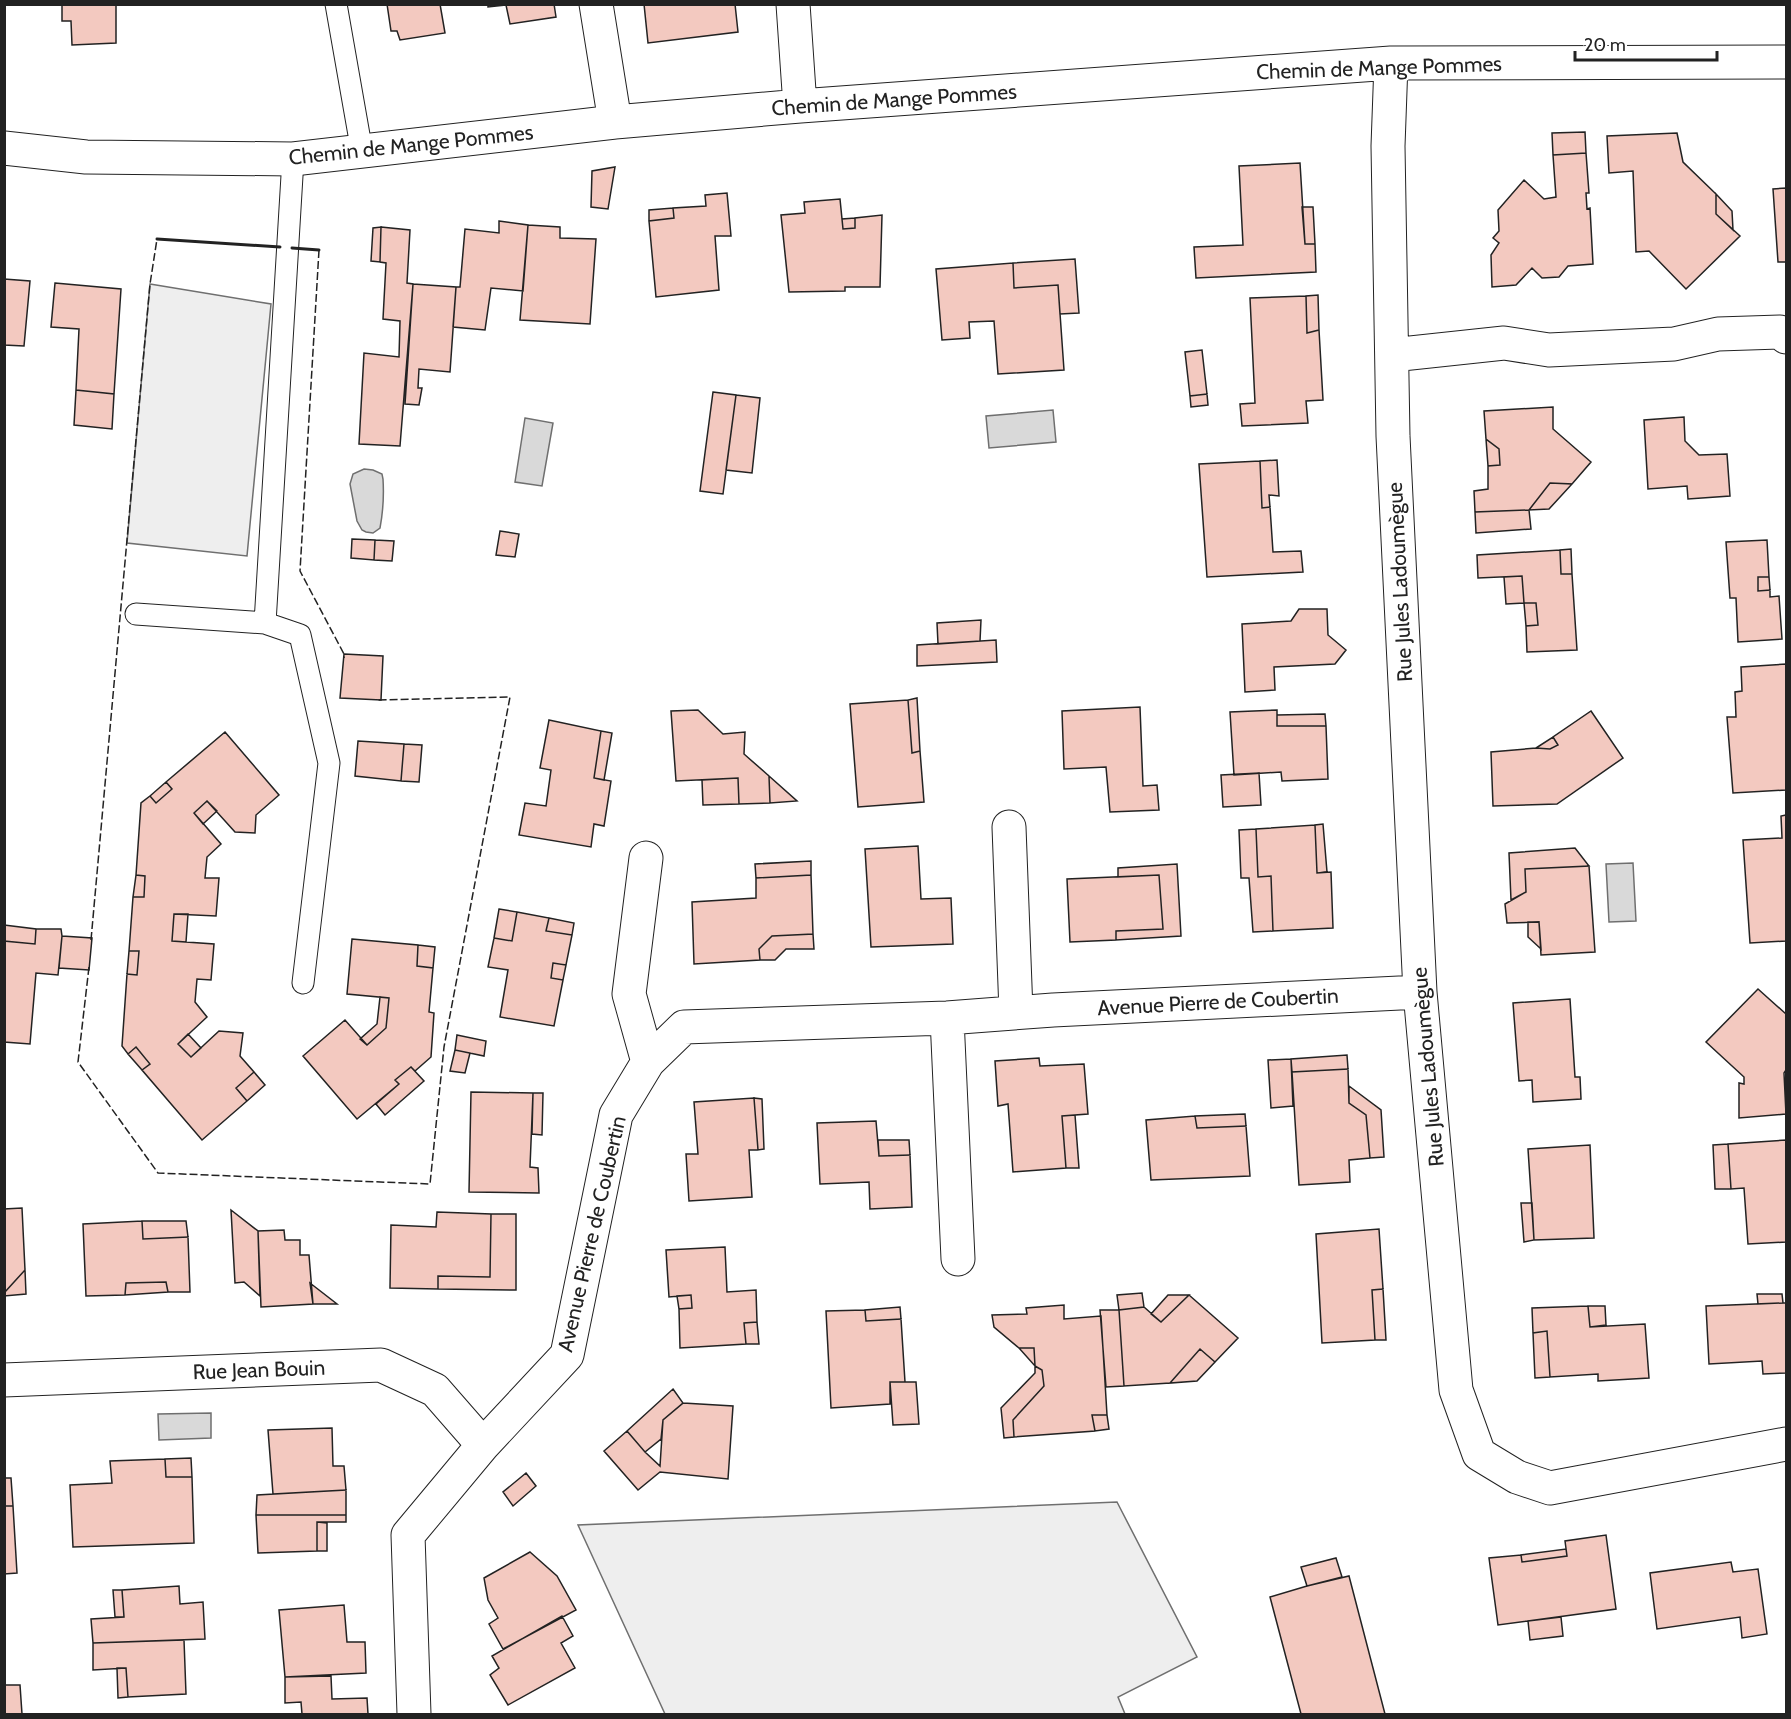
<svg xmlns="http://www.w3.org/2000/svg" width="1791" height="1719" viewBox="0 0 1791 1719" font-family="Cabin,sans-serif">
  <rect width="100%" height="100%" fill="#fff"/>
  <!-- green -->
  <path fill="#eee" stroke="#6f6f6f" stroke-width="1.5" d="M 150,284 L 271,304 L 247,556 L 127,543 Z
    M 1117,1502 L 1197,1657 L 1118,1697 L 1125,1714 L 665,1714 L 578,1525 Z"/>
  <!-- water -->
  <path fill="#d9d9d9" stroke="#6f6f6f" stroke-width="1.5" d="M 1053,410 L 1056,442 L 989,448 L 986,416 Z
    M 525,418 L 553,423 L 542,486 L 515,482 Z
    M 364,469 L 373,470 L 382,474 L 383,479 C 384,495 383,512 380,528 L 373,533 L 366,532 L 362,530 L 357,521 L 350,484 L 353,474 Z
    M 1633,863 L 1636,921 L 1609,922 L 1606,864 Z
    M 211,1413 L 211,1438 L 159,1440 L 158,1414 Z"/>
  <!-- building -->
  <path fill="#f3c9c0" stroke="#222" stroke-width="1.5" d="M 62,4 L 116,4 L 116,43 L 72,45 L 71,21 L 62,21 Z
    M 387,4 L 440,4 L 445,33 L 400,40 L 397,31 L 391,31 Z
    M 488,4 L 554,4 L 556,17 L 510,24 L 506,5 L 488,7 Z
    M 644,4 L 735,4 L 738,32 L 648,43 Z
    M 1585,132 L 1586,153 L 1553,155 L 1552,133 Z
    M 1677,133 L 1683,162 L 1716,194 L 1716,214 L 1740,236 L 1686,289 L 1649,251 L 1636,252 L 1633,171 L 1609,173 L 1607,136 Z
    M 1586,153 L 1589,193 L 1586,193 L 1587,209 L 1590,208 L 1593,264 L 1568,266 L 1559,277 L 1542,278 L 1532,268 L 1516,285 L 1492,287 L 1491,255 L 1499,243 L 1493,238 L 1499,231 L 1498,210 L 1524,180 L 1544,199 L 1556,197 L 1553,155 Z
    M 1300,163 L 1305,244 L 1315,244 L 1316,272 L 1196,278 L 1194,247 L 1243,245 L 1239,166 Z
    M 615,167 L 608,209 L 591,207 L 592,171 Z
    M 1786,188 L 1786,262 L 1778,262 L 1773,189 Z
    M 727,193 L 731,236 L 715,236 L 719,290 L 656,297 L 649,221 L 674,218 L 673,208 L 706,206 L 705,195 Z
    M 1716,194 L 1732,211 L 1733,230 L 1716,214 Z
    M 840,199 L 843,229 L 855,228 L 855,218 L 882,215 L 880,287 L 845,287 L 845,291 L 789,292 L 781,215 L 805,213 L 804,202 Z
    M 1302,207 L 1313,207 L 1315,244 L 1305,244 Z
    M 673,208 L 674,218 L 649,221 L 649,210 Z
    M 855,218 L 855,228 L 843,229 L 842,219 Z
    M 499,221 L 528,225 L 523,291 L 491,288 L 485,330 L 453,327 L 456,287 L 460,287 L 465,229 L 499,233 Z
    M 528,225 L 560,227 L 560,238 L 596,239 L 590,324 L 520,320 Z
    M 381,227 L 410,230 L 407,283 L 413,284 L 400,446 L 359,444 L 364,353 L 399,357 L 400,321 L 383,319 L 386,263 L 380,262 Z
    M 381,227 L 380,262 L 371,261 L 373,228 Z
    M 1075,259 L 1079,313 L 1060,314 L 1058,285 L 1014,288 L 1013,263 Z
    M 1013,263 L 1014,288 L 1058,285 L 1064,370 L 998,374 L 994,321 L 969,322 L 970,338 L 942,340 L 936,269 Z
    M 4,279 L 30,281 L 24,346 L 4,345 Z
    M 55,283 L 121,289 L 114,394 L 76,390 L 79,329 L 51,327 Z
    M 413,284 L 456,287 L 450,372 L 419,369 L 418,388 L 422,388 L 419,405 L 405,404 Z
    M 1318,295 L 1319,330 L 1307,333 L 1306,296 Z
    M 1306,296 L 1307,333 L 1319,330 L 1323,400 L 1306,401 L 1308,423 L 1242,426 L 1240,404 L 1255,403 L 1250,298 Z
    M 1202,350 L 1207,394 L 1190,396 L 1185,352 Z
    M 76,390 L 114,394 L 112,429 L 74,425 Z
    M 713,392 L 736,395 L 723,494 L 700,491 Z
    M 1207,394 L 1208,405 L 1191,407 L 1190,396 Z
    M 736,395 L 760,398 L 752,473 L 726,470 Z
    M 1553,407 L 1553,429 L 1591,462 L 1572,484 L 1550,483 L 1529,510 L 1475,512 L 1474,491 L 1488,489 L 1488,466 L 1500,465 L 1499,449 L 1486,439 L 1484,411 Z
    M 1684,417 L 1685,441 L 1699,455 L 1727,454 L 1730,496 L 1688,499 L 1687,486 L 1648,489 L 1644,420 Z
    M 1486,439 L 1499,449 L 1500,465 L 1488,466 Z
    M 1277,460 L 1279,496 L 1269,495 L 1270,507 L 1262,508 L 1260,461 Z
    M 1260,461 L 1262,508 L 1270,507 L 1273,552 L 1301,551 L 1303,572 L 1207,577 L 1199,464 Z
    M 1550,483 L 1572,484 L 1549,509 L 1529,510 Z
    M 1529,510 L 1531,529 L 1476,533 L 1475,512 Z
    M 500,531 L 519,534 L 515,557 L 496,555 Z
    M 352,539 L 375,540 L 374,560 L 351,558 Z
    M 375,540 L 394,541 L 392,561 L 374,560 Z
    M 1767,540 L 1769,577 L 1758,577 L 1758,591 L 1770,590 L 1770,597 L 1779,596 L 1782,639 L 1738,642 L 1736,598 L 1730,598 L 1726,542 Z
    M 1571,549 L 1572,574 L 1561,574 L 1560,550 Z
    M 1560,550 L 1561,574 L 1572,574 L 1577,650 L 1527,652 L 1526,626 L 1538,625 L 1536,603 L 1524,603 L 1522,576 L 1478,578 L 1477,555 Z
    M 1522,576 L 1524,603 L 1506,604 L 1504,577 Z
    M 1758,577 L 1769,577 L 1770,590 L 1758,591 Z
    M 1524,603 L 1536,603 L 1538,625 L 1526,626 Z
    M 1299,609 L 1327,609 L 1328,635 L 1346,650 L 1335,664 L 1274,667 L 1275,690 L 1245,692 L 1242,624 L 1291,621 Z
    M 981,620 L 980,641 L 938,644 L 937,623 Z
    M 996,640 L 997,662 L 917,666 L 917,645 Z
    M 344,654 L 383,656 L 381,700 L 340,698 Z
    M 1786,664 L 1786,790 L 1733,793 L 1727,717 L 1736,717 L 1735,692 L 1742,691 L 1741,667 Z
    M 917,698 L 920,751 L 912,753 L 908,700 Z
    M 908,700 L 912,753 L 920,751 L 924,802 L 858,807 L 850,704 Z
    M 1140,707 L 1143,786 L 1157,785 L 1159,810 L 1110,812 L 1106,767 L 1064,769 L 1062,711 Z
    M 698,710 L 723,734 L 745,732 L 744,754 L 769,776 L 770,803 L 739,804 L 738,778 L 676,781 L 671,711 Z
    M 1277,710 L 1277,726 L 1326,726 L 1328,779 L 1282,781 L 1281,772 L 1234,775 L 1230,712 Z
    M 1591,711 L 1623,758 L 1557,804 L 1493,806 L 1491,752 L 1536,748 L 1550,749 L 1558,745 L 1553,737 Z
    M 1325,714 L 1326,726 L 1277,726 L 1277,715 Z
    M 549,720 L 601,731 L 594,778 L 611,781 L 604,826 L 594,824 L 591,847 L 519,835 L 525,803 L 546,806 L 551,770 L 540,768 Z
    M 601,731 L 612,733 L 604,780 L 594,778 Z
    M 225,732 L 279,795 L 256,815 L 255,833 L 235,832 L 207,801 L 194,813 L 221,844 L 207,857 L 205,878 L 219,878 L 216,916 L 174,914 L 172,941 L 214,944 L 211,980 L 197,979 L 195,1002 L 207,1017 L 178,1044 L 191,1057 L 219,1031 L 243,1033 L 240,1056 L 254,1072 L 236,1088 L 247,1101 L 202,1140 L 142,1070 L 150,1064 L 136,1047 L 128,1054 L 122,1046 L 127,974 L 137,975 L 139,951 L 129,951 L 133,897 L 144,897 L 145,876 L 136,875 L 141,803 L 150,796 L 156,803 L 172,789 L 166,782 Z
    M 1553,737 L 1558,745 L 1550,749 L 1536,748 Z
    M 358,741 L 404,744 L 401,781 L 355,776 Z
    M 404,744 L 422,745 L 419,782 L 401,781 Z
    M 1259,773 L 1261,805 L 1223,807 L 1221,775 Z
    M 769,776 L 797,801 L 770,803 Z
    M 738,778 L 739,804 L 703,805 L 702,780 Z
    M 166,782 L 172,789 L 156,803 L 150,796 Z
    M 207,801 L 217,811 L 203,824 L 194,813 Z
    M 1786,815 L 1786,941 L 1750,943 L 1743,840 L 1782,838 L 1781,816 Z
    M 1323,824 L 1327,872 L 1317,873 L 1315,825 Z
    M 1315,825 L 1317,873 L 1331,872 L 1333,928 L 1273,931 L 1271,876 L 1258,877 L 1256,829 Z
    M 1256,829 L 1258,877 L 1271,876 L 1273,931 L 1253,932 L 1249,878 L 1241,878 L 1239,830 Z
    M 918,846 L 921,899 L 951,898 L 953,944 L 871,947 L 865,849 Z
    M 1575,848 L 1589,866 L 1525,869 L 1526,892 L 1511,900 L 1509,853 Z
    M 811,861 L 811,875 L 756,878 L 755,864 Z
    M 1177,864 L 1181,936 L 1116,940 L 1116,931 L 1163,929 L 1159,875 L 1118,877 L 1118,868 Z
    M 1589,866 L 1595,952 L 1541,955 L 1539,922 L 1507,923 L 1505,904 L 1526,892 L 1525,869 Z
    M 136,875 L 145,876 L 144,897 L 133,897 Z
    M 811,875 L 813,934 L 772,936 L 759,949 L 760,960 L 694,964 L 692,902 L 756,898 L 756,878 Z
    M 1159,875 L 1163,929 L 1116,931 L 1116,940 L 1070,942 L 1067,879 Z
    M 499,909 L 517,912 L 512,941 L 494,938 Z
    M 517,912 L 549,918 L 546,931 L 572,935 L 566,965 L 553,963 L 551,978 L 563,980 L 554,1026 L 500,1017 L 508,970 L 488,967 L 494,938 L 512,941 Z
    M 174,914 L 188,914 L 186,942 L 172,941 Z
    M 549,918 L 574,923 L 572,935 L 546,931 Z
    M 1528,922 L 1539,922 L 1541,949 L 1528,937 Z
    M 4,925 L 36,929 L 35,944 L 4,941 Z
    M 36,929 L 61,929 L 62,936 L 58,975 L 36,973 L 30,1044 L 4,1042 L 4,941 L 35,944 Z
    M 813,934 L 814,949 L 786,949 L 775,960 L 760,960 L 759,949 L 772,936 Z
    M 62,936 L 92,938 L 89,970 L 59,968 Z
    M 352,939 L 418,945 L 417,966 L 433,968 L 429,1012 L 434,1013 L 431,1057 L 415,1071 L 411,1067 L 395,1080 L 399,1084 L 357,1119 L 303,1056 L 345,1020 L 367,1045 L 386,1028 L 389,998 L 347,994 Z
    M 418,945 L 435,947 L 433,968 L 417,966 Z
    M 129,951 L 139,951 L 137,975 L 127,974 Z
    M 553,963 L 566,965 L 563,980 L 551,978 Z
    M 1758,989 L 1786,1014 L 1786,1070 L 1784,1073 L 1786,1114 L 1739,1118 L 1739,1083 L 1744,1084 L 1744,1077 L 1706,1042 Z
    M 380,997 L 389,998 L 386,1028 L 367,1045 L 360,1039 L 377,1024 Z
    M 1570,999 L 1575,1077 L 1580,1077 L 1581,1099 L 1533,1102 L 1532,1080 L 1519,1081 L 1513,1003 Z
    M 188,1034 L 201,1048 L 191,1057 L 178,1044 Z
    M 457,1035 L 486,1041 L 484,1056 L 455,1050 Z
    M 136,1047 L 150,1064 L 142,1070 L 128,1054 Z
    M 455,1050 L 470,1053 L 465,1073 L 450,1071 Z
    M 1347,1055 L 1348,1069 L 1292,1072 L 1291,1059 Z
    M 1039,1058 L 1040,1066 L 1084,1064 L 1088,1114 L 1062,1116 L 1066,1168 L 1013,1172 L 1008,1104 L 998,1106 L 995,1061 Z
    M 1291,1059 L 1293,1106 L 1271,1108 L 1268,1060 Z
    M 411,1067 L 424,1081 L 385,1115 L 376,1104 L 399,1084 L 395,1080 Z
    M 1348,1069 L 1349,1103 L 1366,1115 L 1370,1158 L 1349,1160 L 1350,1182 L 1299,1185 L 1292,1072 Z
    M 254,1072 L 265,1085 L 247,1101 L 236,1088 Z
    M 1349,1086 L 1381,1110 L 1384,1157 L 1370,1158 L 1366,1115 L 1349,1103 Z
    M 471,1092 L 533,1093 L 530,1167 L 538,1168 L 539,1193 L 469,1192 Z
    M 533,1093 L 543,1093 L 542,1135 L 532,1134 Z
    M 754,1098 L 758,1150 L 749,1150 L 752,1197 L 689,1201 L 686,1154 L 698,1154 L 694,1102 Z
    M 754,1098 L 762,1099 L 764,1149 L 758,1150 Z
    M 1245,1114 L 1246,1126 L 1197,1128 L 1195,1116 Z
    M 1075,1115 L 1079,1168 L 1066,1168 L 1062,1116 Z
    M 1195,1116 L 1197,1128 L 1246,1126 L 1250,1176 L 1151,1180 L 1146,1120 Z
    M 876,1121 L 879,1156 L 910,1155 L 912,1207 L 870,1209 L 869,1182 L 820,1184 L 817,1123 Z
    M 878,1140 L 909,1140 L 910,1155 L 879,1156 Z
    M 1786,1140 L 1786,1242 L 1748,1244 L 1744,1188 L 1731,1189 L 1728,1144 Z
    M 1728,1144 L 1731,1189 L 1715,1189 L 1713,1145 Z
    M 1590,1145 L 1594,1238 L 1534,1240 L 1528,1149 Z
    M 1521,1203 L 1532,1203 L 1534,1240 L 1524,1242 Z
    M 22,1208 L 25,1270 L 4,1293 L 4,1209 Z
    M 231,1210 L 258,1231 L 260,1296 L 244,1282 L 235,1283 Z
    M 437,1212 L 491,1214 L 490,1277 L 438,1276 L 438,1289 L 390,1288 L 391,1225 L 436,1227 Z
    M 491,1214 L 516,1214 L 516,1290 L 438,1289 L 438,1276 L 490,1277 Z
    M 142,1221 L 186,1221 L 188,1237 L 143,1239 Z
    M 142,1221 L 143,1239 L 188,1237 L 190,1292 L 168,1292 L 166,1282 L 126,1283 L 125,1295 L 86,1296 L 83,1224 Z
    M 1379,1229 L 1383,1289 L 1372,1290 L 1375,1340 L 1322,1343 L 1316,1234 Z
    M 284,1230 L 285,1240 L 300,1240 L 300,1255 L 309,1255 L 313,1304 L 261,1307 L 258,1231 Z
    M 725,1247 L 727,1292 L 756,1290 L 757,1322 L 744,1323 L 746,1344 L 680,1348 L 679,1309 L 692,1308 L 691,1295 L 669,1297 L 666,1250 Z
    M 25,1270 L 26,1294 L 4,1296 L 4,1293 Z
    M 166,1282 L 168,1292 L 125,1295 L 126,1283 Z
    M 310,1283 L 337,1304 L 313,1304 Z
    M 1383,1289 L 1386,1340 L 1375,1340 L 1372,1290 Z
    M 1142,1293 L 1144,1307 L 1119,1310 L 1117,1295 Z
    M 1757,1294 L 1782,1294 L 1783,1303 L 1758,1304 Z
    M 691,1295 L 692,1308 L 679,1309 L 677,1296 Z
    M 1168,1295 L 1189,1295 L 1161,1322 L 1151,1314 Z
    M 1189,1295 L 1238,1338 L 1215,1362 L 1200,1349 L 1170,1383 L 1124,1386 L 1119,1310 L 1144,1307 L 1161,1322 Z
    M 1783,1303 L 1786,1303 L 1786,1373 L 1763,1374 L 1762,1361 L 1709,1364 L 1706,1306 Z
    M 1064,1305 L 1064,1319 L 1101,1316 L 1107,1415 L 1092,1415 L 1095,1431 L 1014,1437 L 1013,1420 L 1044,1386 L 1042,1370 L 1035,1366 L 1034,1348 L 1019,1348 L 994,1327 L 992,1315 L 1027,1314 L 1026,1308 Z
    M 1588,1306 L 1605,1306 L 1606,1325 L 1590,1327 Z
    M 1588,1306 L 1590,1327 L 1645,1324 L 1649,1378 L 1598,1381 L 1598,1374 L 1550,1377 L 1547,1331 L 1533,1333 L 1532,1308 Z
    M 900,1307 L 901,1319 L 866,1321 L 865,1310 Z
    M 865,1310 L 866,1321 L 901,1319 L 905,1382 L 890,1382 L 890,1404 L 831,1408 L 826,1311 Z
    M 1100,1310 L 1119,1310 L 1124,1386 L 1106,1387 Z
    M 757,1322 L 759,1344 L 746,1344 L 744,1323 Z
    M 1547,1331 L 1550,1377 L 1535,1378 L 1533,1333 Z
    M 1019,1348 L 1034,1348 L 1035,1366 Z
    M 1200,1349 L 1215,1362 L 1197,1381 L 1170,1383 Z
    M 1035,1366 L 1042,1370 L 1044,1386 L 1013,1420 L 1014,1437 L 1004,1438 L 1001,1408 L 1035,1373 Z
    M 890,1382 L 916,1382 L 919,1424 L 893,1425 Z
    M 673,1389 L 683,1403 L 663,1420 L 661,1439 L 645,1452 L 627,1431 Z
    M 683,1403 L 733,1406 L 728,1479 L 660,1472 L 638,1490 L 604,1451 L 627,1431 L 645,1452 L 660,1466 L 663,1420 Z
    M 1092,1415 L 1107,1415 L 1109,1429 L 1095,1431 Z
    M 332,1428 L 333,1466 L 344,1466 L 346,1490 L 273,1494 L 268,1430 Z
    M 191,1458 L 192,1477 L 166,1477 L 165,1459 Z
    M 165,1459 L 166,1477 L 192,1477 L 194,1543 L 73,1547 L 70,1485 L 112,1483 L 110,1461 Z
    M 526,1473 L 536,1486 L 513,1506 L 503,1492 Z
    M 4,1478 L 11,1478 L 13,1506 L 4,1506 Z
    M 346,1490 L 346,1515 L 256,1515 L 257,1495 Z
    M 4,1506 L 13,1506 L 17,1573 L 4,1574 Z
    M 256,1515 L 346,1515 L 346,1522 L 317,1522 L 317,1551 L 258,1553 Z
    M 317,1522 L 327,1523 L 327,1551 L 317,1551 Z
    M 1606,1535 L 1616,1609 L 1498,1625 L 1489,1558 L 1521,1555 L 1522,1562 L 1567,1556 L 1565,1541 Z
    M 1566,1549 L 1567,1556 L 1522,1562 L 1521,1555 Z
    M 530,1552 L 557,1576 L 576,1610 L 503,1649 L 489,1624 L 498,1618 L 488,1600 L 484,1578 Z
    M 1336,1558 L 1342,1577 L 1307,1586 L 1301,1567 Z
    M 1731,1562 L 1733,1572 L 1758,1569 L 1767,1634 L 1742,1638 L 1740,1617 L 1657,1629 L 1650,1573 Z
    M 1349,1576 L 1385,1714 L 1301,1714 L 1270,1597 L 1307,1586 Z
    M 179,1586 L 180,1604 L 203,1602 L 205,1639 L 93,1643 L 91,1619 L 124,1617 L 122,1590 Z
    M 113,1590 L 122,1590 L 124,1617 L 115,1617 Z
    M 344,1605 L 347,1642 L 365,1642 L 366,1673 L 285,1677 L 279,1610 Z
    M 562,1616 L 573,1636 L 561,1643 L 575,1668 L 508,1705 L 490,1675 L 499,1668 L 492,1656 Z
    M 1561,1617 L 1563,1636 L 1530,1640 L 1528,1621 Z
    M 184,1640 L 186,1694 L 128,1697 L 126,1668 L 93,1670 L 93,1643 Z
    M 117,1668 L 126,1668 L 128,1697 L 118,1698 Z
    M 331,1676 L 332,1699 L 367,1698 L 368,1714 L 302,1714 L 301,1702 L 285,1703 L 285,1677 Z
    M 4,1685 L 20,1685 L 22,1714 L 4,1714 Z"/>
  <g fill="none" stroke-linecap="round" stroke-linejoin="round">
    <defs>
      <path id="lane" d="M 336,4 L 362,152
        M 136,614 L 265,623 L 293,159
        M 265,623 L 300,635 L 329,763 L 303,983"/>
      <path id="street" d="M 596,4 L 615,122
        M 793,4 L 800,106
        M 1391,63 L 1388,146 L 1393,436 L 1420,992 L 1456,1390 L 1479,1454 L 1517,1477 L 1550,1488 L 1786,1444
        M 4,148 L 86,157 L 293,159 L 615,122 L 800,106 L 1391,63 L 1786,62
        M 1392,355 L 1504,343 L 1549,350 L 1674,344 L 1718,334 L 1780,332 L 1786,337
        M 1009,827 L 1016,1012
        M 646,858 L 629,994 L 648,1062
        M 947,1018 L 958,1259
        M 4,1380 L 381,1365 L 435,1390 L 483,1445
        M 414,1714 L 408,1535 L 483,1445 L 567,1355 L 616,1115 L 648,1062 L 684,1027 L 947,1018 L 1053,1010 L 1420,992"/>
    </defs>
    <!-- lane casing -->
    <use href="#lane" stroke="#222" stroke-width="23"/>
    <!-- street casing -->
    <use href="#street" stroke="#222" stroke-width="35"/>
    <!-- lane -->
    <use href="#lane" stroke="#fff" stroke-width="21"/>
    <!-- street -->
    <use href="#street" stroke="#fff" stroke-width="33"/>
    <!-- fence -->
    <path stroke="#222" stroke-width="1.5" stroke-dasharray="8 3" stroke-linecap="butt" d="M 319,250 L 300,571 L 344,654 L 344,658
      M 91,940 L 150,284 L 157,239
      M 89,967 L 78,1062 L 158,1173 L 430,1184 L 444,1047 L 510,697 L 378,700"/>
    <!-- wall -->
    <path stroke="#222" stroke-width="3" d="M 157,239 L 280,247
      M 292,248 L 319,250"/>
  </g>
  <g text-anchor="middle" stroke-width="4.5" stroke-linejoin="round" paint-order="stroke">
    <!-- street labels -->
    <g font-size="21" fill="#222" stroke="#fff">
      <text transform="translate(1379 68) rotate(-2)" y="7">Chemin de Mange Pommes</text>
      <text transform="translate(894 100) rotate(-4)" y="7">Chemin de Mange Pommes</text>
      <text transform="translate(411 145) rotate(-6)" y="7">Chemin de Mange Pommes</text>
      <text transform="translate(1400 582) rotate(-93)" y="7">Rue Jules Ladoumègue</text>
      <text transform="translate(1218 1002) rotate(-3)" y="7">Avenue Pierre de Coubertin</text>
      <text transform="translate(1428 1067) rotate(-95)" y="7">Rue Jules Ladoumègue</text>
      <text transform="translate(592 1234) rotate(-77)" y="7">Avenue Pierre de Coubertin</text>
      <text transform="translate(259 1370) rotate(-2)" y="7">Rue Jean Bouin</text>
    </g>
  </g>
  <!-- border -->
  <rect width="1791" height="1719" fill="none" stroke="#222222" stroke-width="12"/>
  <!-- scale -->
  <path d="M1575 51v9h142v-9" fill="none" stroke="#222222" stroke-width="3"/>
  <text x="1584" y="51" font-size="18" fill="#222222" stroke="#ffffff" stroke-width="4.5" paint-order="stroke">20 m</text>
</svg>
